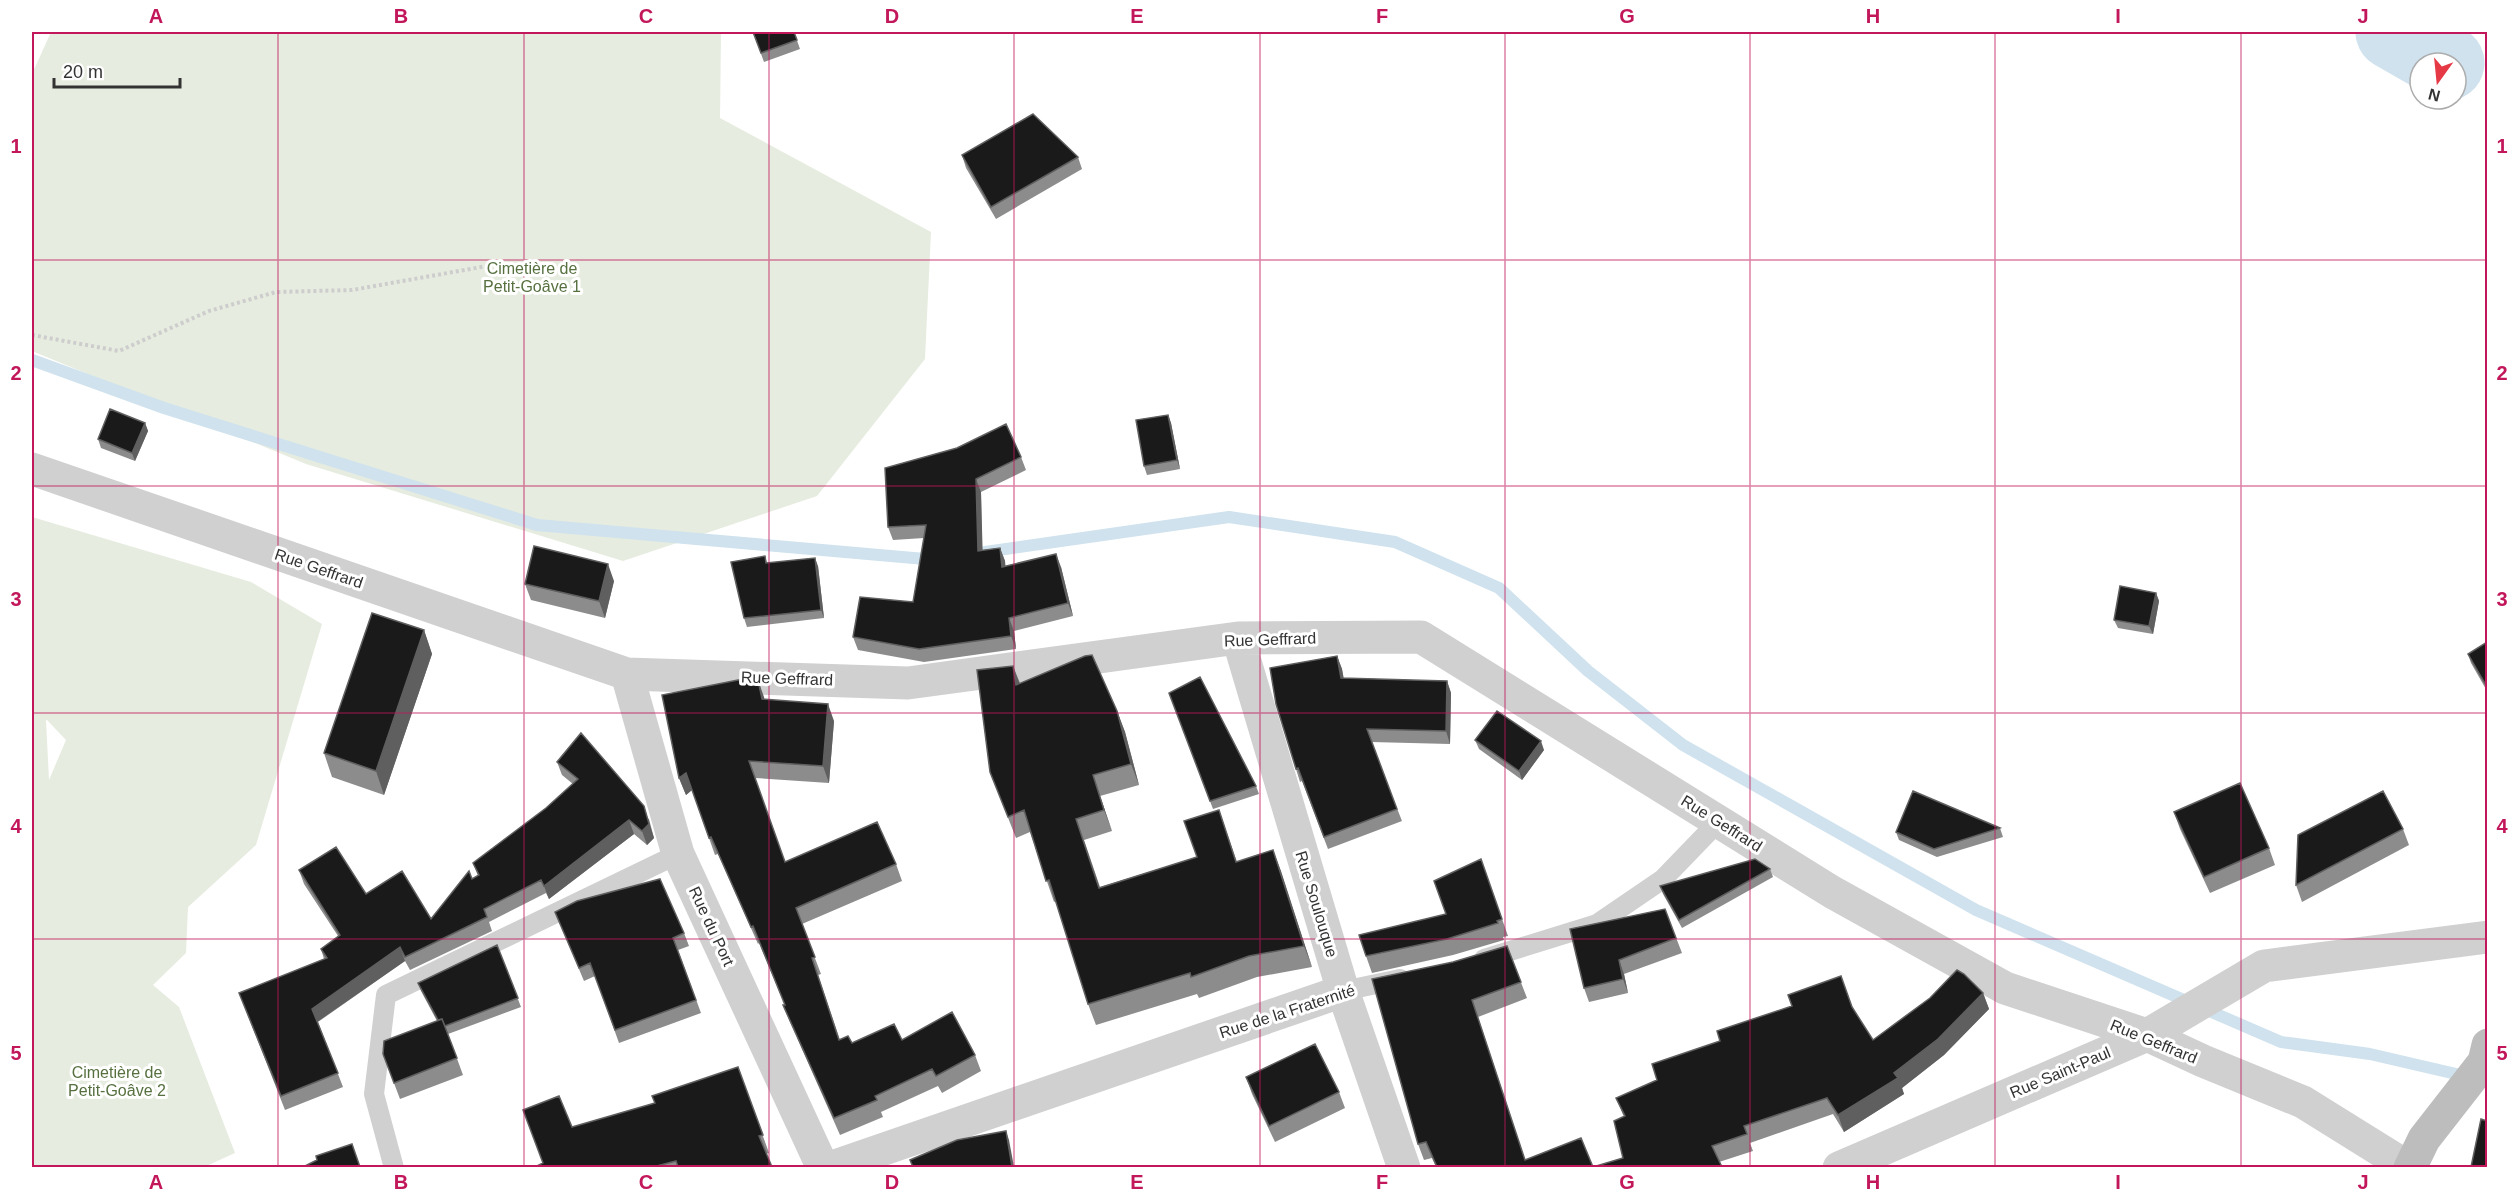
<svg xmlns="http://www.w3.org/2000/svg" width="2519" height="1199" viewBox="0 0 2519 1199" font-family="Arial,sans-serif">
  <rect width="100%" height="100%" fill="#fff"/>
  <!-- green -->
  <path fill="#e6ecdf" fill-rule="evenodd" d="M 51,32 L 721,32 L 720,118 L 931,232 L 925,359 L 817,496 L 623,561 L 306,464 L 32,351 L 32,74 Z
    M 32,517 L 251,582 L 322,624 L 256,845 L 188,907 L 186,953 L 153,985 L 179,1007 L 235,1153 L 204,1167 L 32,1167 ZM 47,720 L 66,740 L 49,780 L 46,720 Z"/>
  <g fill="none" stroke-linecap="round" stroke-linejoin="round">
    <!-- stream -->
    <path stroke="#cfe2ee" stroke-width="12" d="M 32,360 L 164,408 L 537,525 L 925,559 L 935,558
      M 985,552 L 1229,517 L 1395,542 L 1499,588 L 1588,671 L 1683,745 L 1976,910 L 2281,1042 L 2370,1054 L 2469,1077"/>
    <!-- river -->
    <path stroke="#cfe2ee" stroke-width="75" d="M 2393,32 L 2447,63"/>
    <!-- path -->
    <path stroke="#cdcdcd" stroke-width="4" stroke-dasharray="3 3" stroke-linecap="butt" d="M 32,335 L 119,351 L 209,311 L 276,292 L 352,290 L 487,266"/>
    <!-- lane -->
    <path stroke="#d0d0d0" stroke-width="20" d="M 1484,959 L 1597,924 L 1663,879 L 1719,821
      M 1343,991 L 1400,979
      M 394,1168 L 374,1094 L 386,995 L 678,854"/>
    <!-- street -->
    <path stroke="#d0d0d0" stroke-width="33" d="M 32,469 L 627,674 L 908,683 L 1238,638 L 1421,637 L 1832,892 L 2005,988 L 2147,1035 L 2203,1061 L 2303,1102 L 2409,1168
      M 1238,638 L 1343,991 L 1404,1168
      M 627,674 L 678,854 L 823,1168
      M 829,1168 L 1343,991
      M 1839,1168 L 2147,1035 L 2264,966 L 2488,937"/>
    <!-- secondary -->
    <path stroke="#bdbdbd" stroke-width="33" d="M 2410,1168 L 2424,1139 L 2484,1062 L 2488,1045"/>
  </g>
  <!-- wall -->
  <path fill="#8c8c8c" d="M 753,32 L 794,32 L 800,49 L 764,62 Z
    M 962,155 L 1078,157 L 1082,169 L 996,219 L 966,168 Z
    M 1168,415 L 1171,423 L 1180,469 L 1147,475 L 1144,466 Z
    M 145,423 L 148,431 L 135,461 L 101,448 L 98,439 Z
    M 1021,457 L 1026,470 L 981,492 L 982,550 L 1000,548 L 1005,561 L 1005,566 L 1061,567 L 1073,616 L 1014,631 L 1016,649 L 924,662 L 858,650 L 853,637 L 913,602 L 924,538 L 893,540 L 888,527 L 885,468 Z
    M 765,556 L 767,563 L 818,566 L 824,618 L 747,627 L 744,618 Z
    M 614,581 L 605,618 L 531,600 L 525,584 Z
    M 2156,593 L 2159,601 L 2153,634 L 2118,628 L 2114,620 Z
    M 424,630 L 432,654 L 384,795 L 332,777 L 324,753 Z
    M 2487,642 L 2487,691 L 2471,663 L 2468,654 Z
    M 1337,656 L 1342,669 L 1343,678 L 1447,681 L 1451,693 L 1450,744 L 1371,742 L 1402,821 L 1328,849 L 1302,781 L 1300,782 L 1296,769 Z
    M 1013,666 L 1020,683 L 1117,711 L 1125,732 L 1139,785 L 1100,796 L 1112,831 L 1084,840 L 1100,887 L 1197,857 L 1219,810 L 1237,862 L 1273,850 L 1312,967 L 1257,977 L 1199,998 L 1197,994 L 1096,1025 L 1088,1004 L 1056,901 L 1054,902 L 1030,832 L 1016,838 L 990,772 Z
    M 1169,693 L 1256,786 L 1259,794 L 1213,809 Z
    M 764,699 L 834,721 L 829,783 L 755,778 L 785,862 L 896,864 L 902,881 L 802,924 L 821,974 L 818,975 L 840,1040 L 852,1043 L 902,1040 L 975,1055 L 981,1071 L 942,1093 L 938,1086 L 881,1112 L 883,1117 L 840,1135 L 790,1022 L 783,1005 L 785,1005 L 759,943 L 758,944 L 718,854 L 715,855 L 692,790 L 686,795 L 679,778 Z
    M 1475,740 L 1544,750 L 1522,780 L 1479,749 Z
    M 557,762 L 649,819 L 654,838 L 647,845 L 634,834 L 549,899 L 546,893 L 489,922 L 492,931 L 410,970 L 405,961 L 318,1022 L 343,1087 L 285,1110 L 239,993 L 324,959 L 321,949 L 338,936 L 304,884 L 299,870 L 431,919 L 472,879 L 478,876 L 473,863 L 546,808 L 573,784 L 562,775 Z
    M 2174,812 L 2269,848 L 2275,865 L 2210,893 L 2180,829 Z
    M 2000,828 L 2003,837 L 1937,857 L 1899,840 L 1896,832 Z
    M 2403,829 L 2409,845 L 2302,902 L 2296,885 Z
    M 1481,859 L 1508,936 L 1503,937 L 1504,940 L 1453,955 L 1372,973 L 1366,956 L 1446,914 Z
    M 1770,869 L 1773,877 L 1682,928 L 1663,894 L 1660,886 Z
    M 1665,909 L 1682,953 L 1624,974 L 1628,993 L 1589,1002 L 1584,988 Z
    M 555,912 L 684,933 L 689,946 L 678,950 L 701,1013 L 619,1043 L 595,976 L 584,981 Z
    M 497,945 L 521,1007 L 448,1034 L 463,1075 L 400,1099 L 383,1054 L 437,1021 L 421,991 L 418,983 Z
    M 1507,946 L 1527,998 L 1478,1017 L 1525,1160 L 1593,1167 L 1436,1167 L 1432,1158 L 1424,1160 L 1418,1144 L 1453,962 Z
    M 1983,993 L 1989,1009 L 1944,1055 L 1902,1088 L 1904,1094 L 1844,1132 L 1833,1114 L 1750,1143 L 1753,1151 L 1719,1162 L 1623,1158 L 1624,1117 L 1616,1098 L 1852,1008 L 1873,1040 Z
    M 738,1067 L 769,1153 L 766,1154 L 772,1167 L 537,1167 L 543,1163 L 523,1110 L 572,1127 L 655,1103 Z
    M 1246,1077 L 1339,1092 L 1345,1108 L 1275,1142 L 1252,1094 Z"/>
  <!-- shaded-wall -->
  <path fill="#5f5f5f" d="M 1168,415 L 1171,423 L 1180,469 L 1177,460 Z
    M 145,423 L 148,431 L 135,461 L 132,453 Z
    M 976,479 L 981,492 L 983,564 L 978,551 Z
    M 1000,548 L 1005,561 L 1007,580 L 1002,567 Z
    M 1056,554 L 1061,567 L 1073,616 L 1068,603 Z
    M 815,558 L 818,566 L 824,618 L 821,610 Z
    M 608,564 L 614,581 L 605,618 L 599,601 Z
    M 2156,593 L 2159,601 L 2153,634 L 2149,626 Z
    M 1009,618 L 1014,631 L 1016,649 L 1011,636 Z
    M 424,630 L 432,654 L 384,795 L 376,771 Z
    M 1337,656 L 1342,669 L 1346,690 L 1341,678 Z
    M 1013,666 L 1021,687 L 1016,685 Z
    M 758,680 L 764,697 L 768,716 L 762,699 Z
    M 1447,681 L 1451,693 L 1450,744 L 1446,731 Z
    M 828,704 L 834,721 L 829,783 L 823,766 Z
    M 1117,711 L 1125,732 L 1139,785 L 1131,764 Z
    M 1541,741 L 1544,750 L 1522,780 L 1519,771 Z
    M 686,773 L 692,790 L 686,795 L 679,778 Z
    M 1093,775 L 1100,796 L 1112,831 L 1104,810 Z
    M 644,806 L 654,838 L 647,845 L 642,831 Z
    M 629,820 L 634,834 L 549,899 L 544,886 Z
    M 1273,850 L 1281,871 L 1312,967 L 1304,946 Z
    M 400,947 L 405,961 L 317,1022 L 312,1009 Z
    M 1619,960 L 1624,974 L 1628,993 L 1623,979 Z
    M 1983,993 L 1989,1009 L 1944,1055 L 1902,1088 L 1904,1094 L 1844,1132 L 1838,1115 Z
    M 1006,1131 L 1009,1140 L 1014,1167 L 1012,1167 Z"/>
  <!-- building -->
  <path fill="#1a1a1a" stroke="#5f5f5f" stroke-width="1.5" d="M 753,32 L 794,32 L 797,40 L 761,53 Z
    M 1033,114 L 1078,157 L 991,207 L 962,155 Z
    M 110,409 L 145,423 L 132,453 L 98,439 Z
    M 1168,415 L 1177,460 L 1144,466 L 1136,420 Z
    M 1006,424 L 1021,457 L 976,479 L 978,551 L 1000,548 L 1002,567 L 1056,554 L 1068,603 L 1009,618 L 1011,636 L 919,649 L 853,637 L 860,597 L 913,602 L 926,525 L 888,527 L 885,468 L 957,448 Z
    M 534,546 L 608,564 L 599,601 L 525,584 Z
    M 765,556 L 766,563 L 815,558 L 821,610 L 744,618 L 731,562 Z
    M 2120,586 L 2156,593 L 2149,626 L 2114,620 Z
    M 372,613 L 424,630 L 376,771 L 324,753 Z
    M 2487,642 L 2487,687 L 2468,654 Z
    M 1092,655 L 1117,711 L 1131,764 L 1093,775 L 1104,810 L 1076,819 L 1099,888 L 1197,857 L 1184,821 L 1219,810 L 1236,862 L 1273,850 L 1304,946 L 1249,956 L 1191,977 L 1190,973 L 1088,1004 L 1049,880 L 1046,881 L 1024,810 L 1008,817 L 990,772 L 977,670 L 1013,666 L 1016,685 L 1085,656 Z
    M 1337,656 L 1341,678 L 1447,681 L 1446,731 L 1367,729 L 1397,809 L 1324,837 L 1298,768 L 1296,769 L 1276,704 L 1270,668 Z
    M 1200,677 L 1256,786 L 1210,801 L 1169,693 Z
    M 738,680 L 758,680 L 762,699 L 828,704 L 823,766 L 749,761 L 785,862 L 877,822 L 896,864 L 796,908 L 815,957 L 812,958 L 839,1040 L 848,1036 L 852,1043 L 894,1024 L 902,1040 L 952,1012 L 975,1055 L 936,1076 L 932,1069 L 875,1096 L 877,1100 L 834,1118 L 783,1005 L 785,1005 L 753,926 L 751,927 L 711,837 L 709,838 L 686,773 L 679,778 L 662,695 Z
    M 1497,711 L 1541,741 L 1519,771 L 1475,740 Z
    M 581,733 L 644,806 L 649,824 L 642,831 L 629,820 L 544,886 L 541,880 L 484,909 L 487,917 L 405,957 L 400,947 L 312,1009 L 338,1073 L 281,1096 L 239,993 L 327,958 L 321,949 L 340,935 L 299,870 L 336,847 L 366,894 L 402,871 L 431,919 L 469,871 L 472,879 L 479,875 L 473,863 L 546,808 L 578,779 L 557,762 Z
    M 2240,783 L 2269,848 L 2204,877 L 2174,812 Z
    M 1913,791 L 2000,828 L 1934,849 L 1896,832 Z
    M 2383,791 L 2403,829 L 2296,885 L 2298,835 Z
    M 1481,859 L 1502,919 L 1497,921 L 1498,923 L 1447,939 L 1366,956 L 1359,935 L 1446,914 L 1434,881 Z
    M 1755,859 L 1770,869 L 1679,920 L 1660,886 Z
    M 660,879 L 684,933 L 673,938 L 696,1000 L 615,1030 L 590,963 L 579,968 L 555,912 L 577,901 Z
    M 1665,909 L 1676,938 L 1619,960 L 1623,979 L 1584,988 L 1570,929 Z
    M 497,945 L 518,998 L 445,1026 L 442,1019 L 438,1020 L 418,983 Z
    M 1507,946 L 1521,982 L 1472,1000 L 1525,1160 L 1581,1138 L 1593,1167 L 1437,1167 L 1426,1142 L 1418,1144 L 1372,979 L 1453,962 Z
    M 1957,970 L 1964,974 L 1983,993 L 1938,1039 L 1894,1073 L 1898,1078 L 1838,1115 L 1827,1098 L 1744,1126 L 1747,1134 L 1712,1146 L 1722,1167 L 1593,1167 L 1623,1158 L 1614,1121 L 1625,1116 L 1616,1098 L 1657,1080 L 1652,1064 L 1720,1041 L 1717,1031 L 1792,1006 L 1788,995 L 1841,976 L 1852,1007 L 1873,1040 L 1930,998 Z
    M 442,1019 L 457,1058 L 394,1083 L 383,1054 L 384,1041 Z
    M 1315,1044 L 1339,1092 L 1269,1126 L 1246,1077 Z
    M 738,1067 L 763,1135 L 759,1136 L 772,1167 L 678,1167 L 676,1161 L 653,1167 L 538,1167 L 537,1166 L 543,1163 L 523,1110 L 559,1096 L 572,1127 L 655,1103 L 652,1096 Z
    M 2481,1119 L 2487,1121 L 2487,1167 L 2471,1167 Z
    M 1006,1131 L 1012,1167 L 913,1167 L 910,1160 L 957,1140 Z
    M 352,1144 L 360,1167 L 303,1167 L 317,1160 L 316,1156 Z"/>
  <!-- grid -->
  <path fill="none" stroke="#c2185b" stroke-width="1.5" stroke-opacity="0.55" d="M 278,32 L 278,1168M 524,32 L 524,1168M 769,32 L 769,1168M 1014,32 L 1014,1168M 1260,32 L 1260,1168M 1505,32 L 1505,1168M 1750,32 L 1750,1168M 1995,32 L 1995,1168M 2241,32 L 2241,1168M 32,260 L 2488,260M 32,486 L 2488,486M 32,713 L 2488,713M 32,939 L 2488,939"/>
  <g text-anchor="middle" stroke-width="6" stroke-linejoin="round" paint-order="stroke">
    <!-- park labels -->
    <g font-size="16" fill="#56703f" stroke="#fff">
      <text x="532" y="274">Cimetière de<tspan x="532" dy="18">Petit-Goâve 1</tspan></text>
      <text x="117" y="1078">Cimetière de<tspan x="117" dy="18">Petit-Goâve 2</tspan></text>
    </g>
    <!-- street labels -->
    <g font-size="16" fill="#333" stroke="#fff">
      <text transform="translate(319 568) rotate(19)" y="6">Rue Geffrard</text>
      <text transform="translate(1270 639) rotate(-2)" y="6">Rue Geffrard</text>
      <text transform="translate(787 678) rotate(2)" y="6">Rue Geffrard</text>
      <text transform="translate(1722 823) rotate(32)" y="6">Rue Geffrard</text>
      <text transform="translate(1317 904) rotate(73)" y="6">Rue Soulouque</text>
      <text transform="translate(712 926) rotate(65)" y="6">Rue du Port</text>
      <text transform="translate(1287 1011) rotate(-18)" y="6">Rue de la Fraternité</text>
      <text transform="translate(2154 1041) rotate(22)" y="6">Rue Geffrard</text>
      <text transform="translate(2060 1072) rotate(-23)" y="6">Rue Saint-Paul</text>
    </g>
  </g>
  <!-- border -->
  <rect width="2519" height="1199" fill="none" stroke="#ffffff" stroke-width="66"/>
  <!-- north arrow -->
  <g transform="translate(2438 81) rotate(195)"><circle r="28" fill="#ffffff" stroke="#adadad" stroke-width="1.5"/>
  <path d="M0-4.5L10 22L0 15L-10 22Z" fill="#e63946"/>
  <text y="-9" font-size="16" font-weight="bold" text-anchor="middle" fill="#333333">N</text>
  </g>
  <!-- scale -->
  <path d="M54 78v9h126v-9" fill="none" stroke="#333333" stroke-width="3"/>
  <text x="63" y="78" font-size="18" fill="#333333" stroke="#ffffff" stroke-width="4.5" paint-order="stroke">20 m</text>
  <rect x="33" y="33" width="2453" height="1133" fill="none" stroke="#c2185b" stroke-width="2"/>
  <g font-size="20" text-anchor="middle" font-weight="bold" fill="#c2185b">
    <text x="156" y="23">A</text>
    <text x="401" y="23">B</text>
    <text x="646" y="23">C</text>
    <text x="892" y="23">D</text>
    <text x="1137" y="23">E</text>
    <text x="1382" y="23">F</text>
    <text x="1627" y="23">G</text>
    <text x="1873" y="23">H</text>
    <text x="2118" y="23">I</text>
    <text x="2363" y="23">J</text>
    <text x="16" y="153">1</text>
    <text x="2502" y="153">1</text>
    <text x="16" y="380">2</text>
    <text x="2502" y="380">2</text>
    <text x="16" y="606">3</text>
    <text x="2502" y="606">3</text>
    <text x="16" y="833">4</text>
    <text x="2502" y="833">4</text>
    <text x="16" y="1060">5</text>
    <text x="2502" y="1060">5</text>
    <text x="156" y="1189">A</text>
    <text x="401" y="1189">B</text>
    <text x="646" y="1189">C</text>
    <text x="892" y="1189">D</text>
    <text x="1137" y="1189">E</text>
    <text x="1382" y="1189">F</text>
    <text x="1627" y="1189">G</text>
    <text x="1873" y="1189">H</text>
    <text x="2118" y="1189">I</text>
    <text x="2363" y="1189">J</text>
  </g>
</svg>
